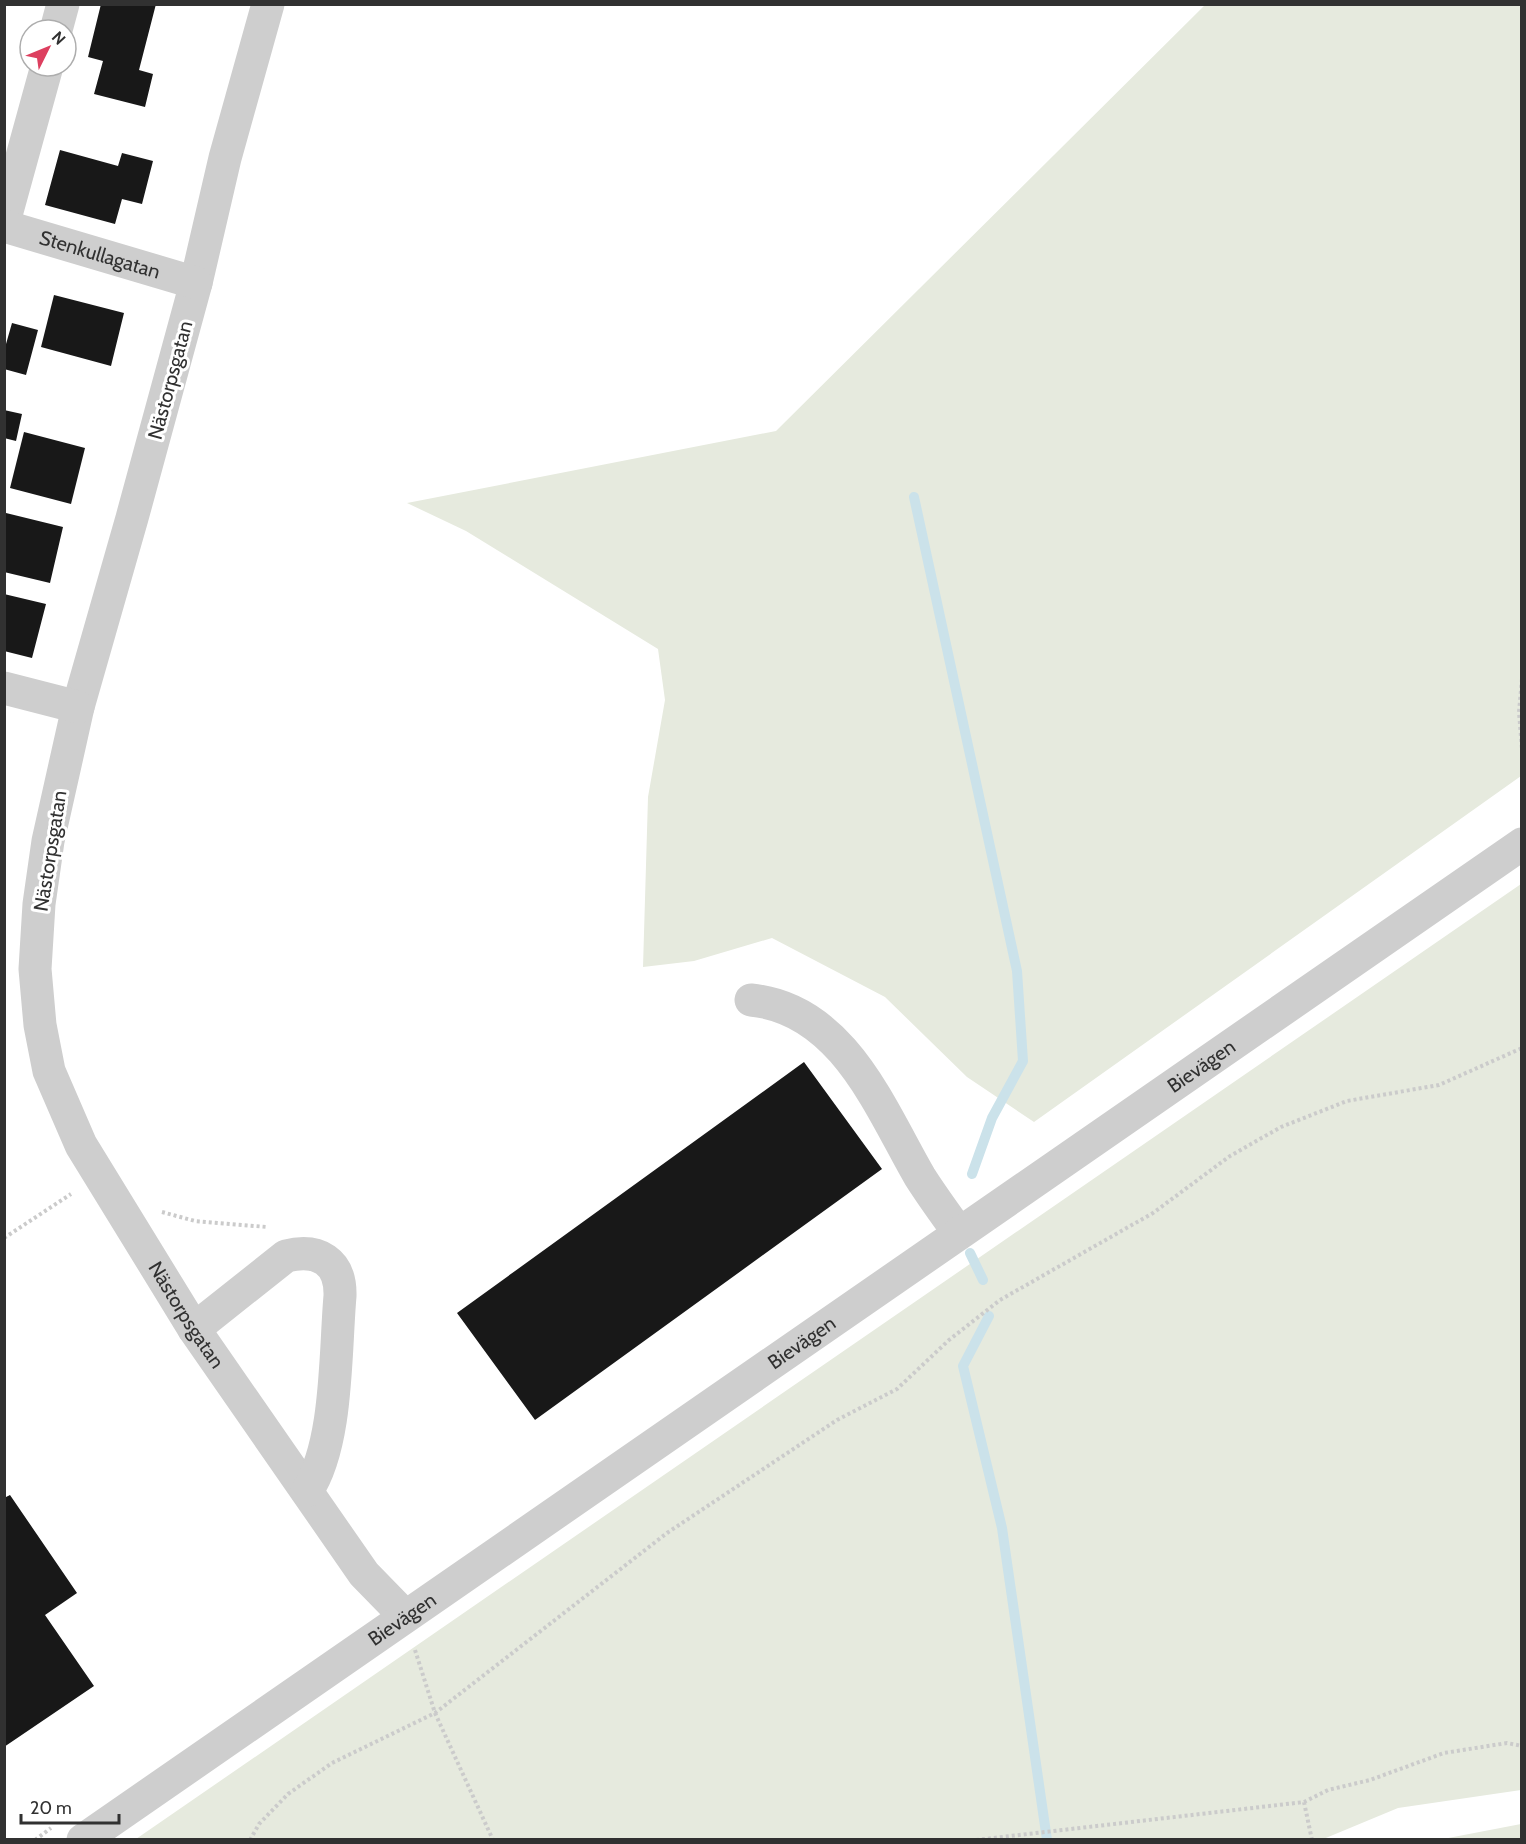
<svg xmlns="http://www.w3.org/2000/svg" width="1526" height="1844" viewBox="0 0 1526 1844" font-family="Cabin,sans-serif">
  <rect width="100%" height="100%" fill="#fff"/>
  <!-- green -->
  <path fill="#e6eade" d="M 1205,5 L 1521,5 L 1521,776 L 1034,1122 L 967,1077 L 885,997 L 772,938 L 694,961 L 643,967 L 648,797 L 665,700 L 658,649 L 466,531 L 407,503 L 776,431 Z
    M 1521,884 L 1521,1790 L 1398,1808 L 1321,1840 L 136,1839 Z
    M 1521,1824 L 1521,1839 L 1443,1839 Z"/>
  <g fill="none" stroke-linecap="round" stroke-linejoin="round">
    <!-- stream -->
    <path stroke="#cbe2ea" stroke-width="10" d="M 914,497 L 1017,971 L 1023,1061 L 992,1118 L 972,1174
      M 970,1253 L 983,1280
      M 989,1316 L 963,1366 L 1002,1528 L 1047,1840"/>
  </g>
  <!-- building -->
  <path fill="#181818" d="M 101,4 L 156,4 L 139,70 L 153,74 L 145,107 L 94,94 L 103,61 L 88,57 Z
    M 60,150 L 118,166 L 122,153 L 153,161 L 142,204 L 122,199 L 115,224 L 45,205 Z
    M 54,295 L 124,313 L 111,366 L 41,347 Z
    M 12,323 L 38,330 L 26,375 L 4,369 L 4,351 Z
    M 4,410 L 22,414 L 16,441 L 4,438 Z
    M 24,432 L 85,448 L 71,504 L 10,488 Z
    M 6,513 L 63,527 L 50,583 L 4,572 Z
    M 4,594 L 46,604 L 32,658 L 4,651 Z
    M 804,1062 L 882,1169 L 535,1420 L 457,1313 Z
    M 10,1495 L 77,1593 L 45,1615 L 94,1686 L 4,1747 L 4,1498 Z"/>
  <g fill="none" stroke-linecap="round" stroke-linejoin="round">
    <!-- path -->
    <path stroke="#cbcbcb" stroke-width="4" stroke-dasharray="3 3" stroke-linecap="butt" d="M 1522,679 L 1519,712 L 1522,749
      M 162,1212 L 195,1221 L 267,1227
      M 4,1238 L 71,1194
      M 415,1650 L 435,1713 L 493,1840
      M 1304,1802 L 1312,1840
      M 35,1840 L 51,1828
      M 250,1840 L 259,1824 L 288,1794 L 332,1763 L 435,1713 L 667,1533 L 837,1420 L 897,1389 L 949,1340 L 1000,1300 L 1153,1213 L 1230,1156 L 1281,1127 L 1347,1101 L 1439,1085 L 1522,1048
      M 976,1840 L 1304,1802 L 1328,1790 L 1370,1780 L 1444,1753 L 1507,1743 L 1522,1746"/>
    <!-- minor -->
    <g stroke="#cecece" stroke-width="33">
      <path id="s1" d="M 268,4 L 225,158 L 196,283 L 132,518 L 78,707 L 48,841 L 39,904 L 35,969 L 40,1025 L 49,1071 L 81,1145 L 194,1329 L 364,1574 L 404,1615"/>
      <path d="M 56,30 L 63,4"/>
      <path d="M 4,222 L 47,66"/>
      <path id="s2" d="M 4,226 L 196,283"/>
      <path d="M 4,688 L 78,707"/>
      <path d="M 751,1000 C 843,1009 880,1108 920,1177 C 932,1196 946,1215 959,1233"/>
      <path d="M 194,1329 L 286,1256 C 318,1248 341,1261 340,1296 C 335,1352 338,1445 307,1491"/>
      <path id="s3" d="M 83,1840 L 1522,844"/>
    </g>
  </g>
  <g text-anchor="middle" stroke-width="6" stroke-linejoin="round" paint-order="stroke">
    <!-- street labels -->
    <g font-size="20" fill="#313131" stroke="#fff">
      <text dy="7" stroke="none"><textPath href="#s2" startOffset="100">Stenkullagatan</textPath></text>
      <text transform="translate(170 380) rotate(-75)" y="7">Nästorpsgatan</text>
      <text transform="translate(50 851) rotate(-81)" y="7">Nästorpsgatan</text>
      <text dy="7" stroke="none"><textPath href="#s3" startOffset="1360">Bievägen</textPath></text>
      <text dy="7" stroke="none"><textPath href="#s1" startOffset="1378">Nästorpsgatan</textPath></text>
      <text dy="7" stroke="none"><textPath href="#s3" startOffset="874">Bievägen</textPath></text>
      <text dy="7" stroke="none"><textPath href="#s3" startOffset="388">Bievägen</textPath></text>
    </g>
  </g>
  <!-- border -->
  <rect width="1526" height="1844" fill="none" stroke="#313131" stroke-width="12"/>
  <!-- north arrow -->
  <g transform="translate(48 48) rotate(47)"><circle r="28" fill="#ffffff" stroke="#adadad" stroke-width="1.5"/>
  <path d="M0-4.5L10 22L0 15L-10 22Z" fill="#dd3f5f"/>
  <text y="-9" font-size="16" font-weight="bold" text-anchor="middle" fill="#313131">N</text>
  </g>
  <!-- scale -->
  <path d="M21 1814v9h98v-9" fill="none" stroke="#313131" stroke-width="3"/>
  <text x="30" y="1814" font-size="18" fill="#313131" stroke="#ffffff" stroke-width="4.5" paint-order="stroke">20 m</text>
</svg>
